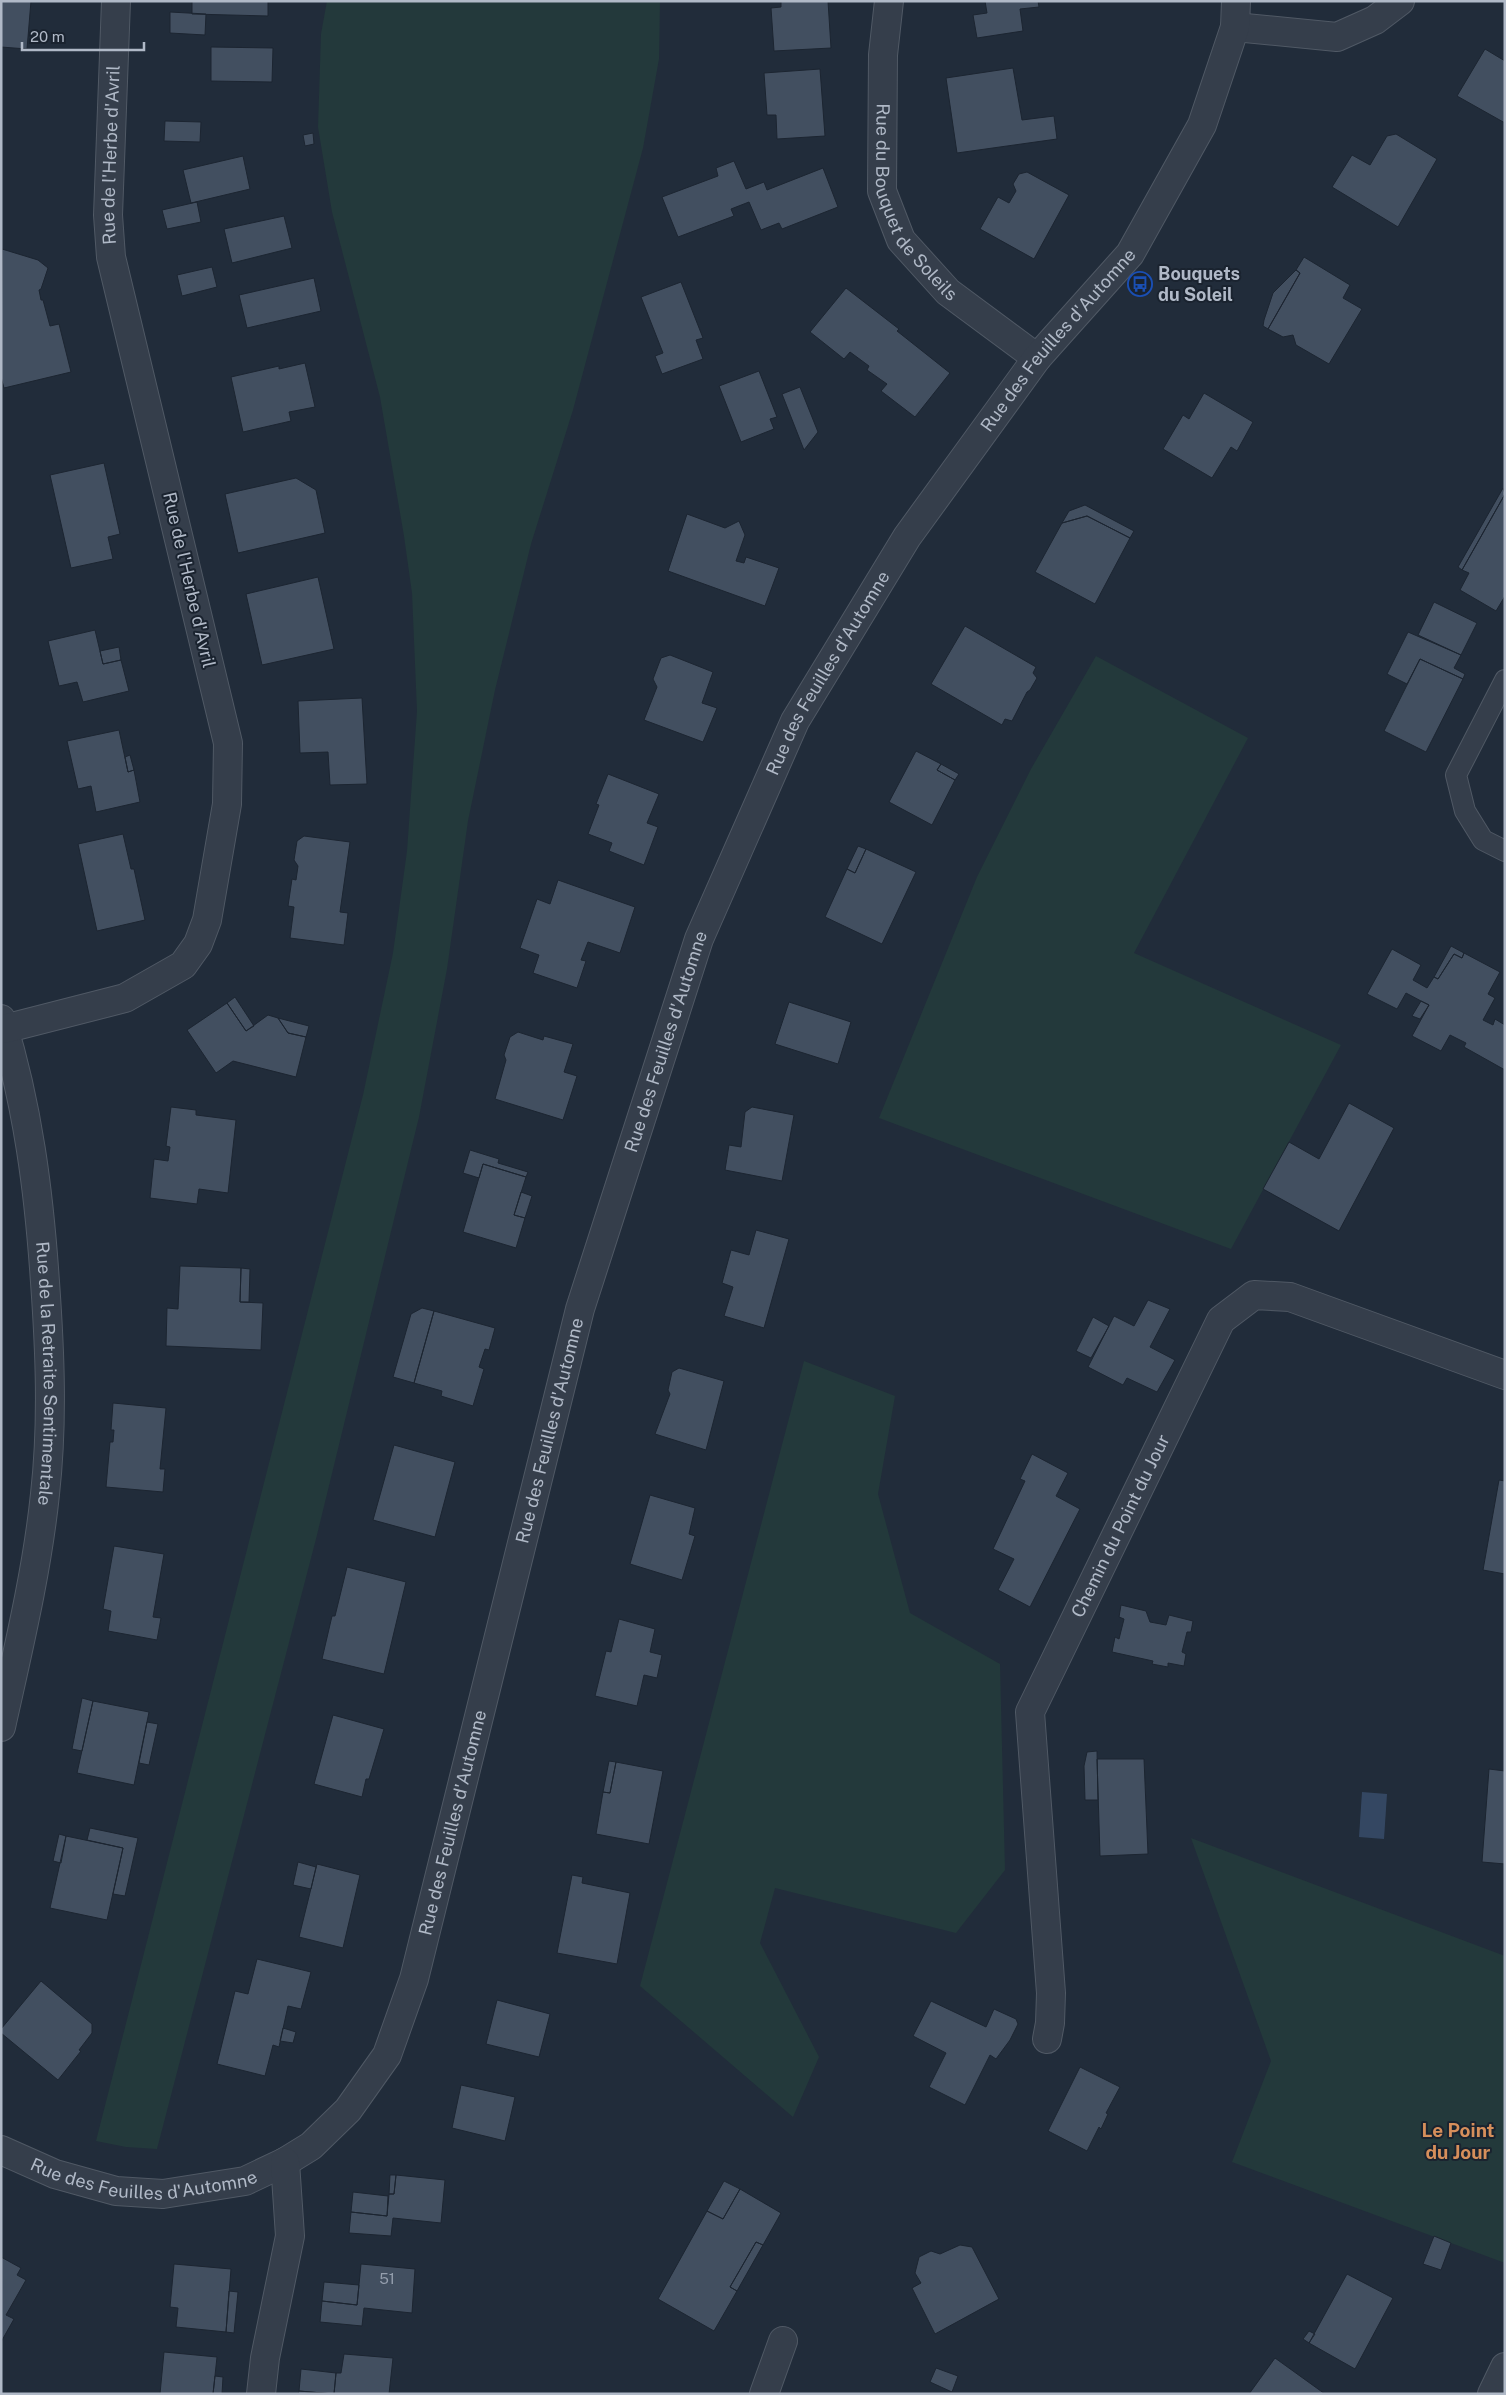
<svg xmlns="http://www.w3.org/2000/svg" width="1506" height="2395" viewBox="0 0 1506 2395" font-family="'Public Sans',sans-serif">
  <rect width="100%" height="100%" fill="#212c3a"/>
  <!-- green -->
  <path fill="#23393b" d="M 327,1 L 660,1 L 659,59 L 643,148 L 573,410 L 531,544 L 495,690 L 468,821 L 447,969 L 419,1117 L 316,1539 L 157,2149 L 126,2147 L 96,2141 L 363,1095 L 393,953 L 407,851 L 417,711 L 412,593 L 404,536 L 380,397 L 332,212 L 318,127 L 321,34 Z
    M 1096,656 L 1248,738 L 1134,953 L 1341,1045 L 1231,1249 L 879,1118 L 977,877 L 1031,769 Z
    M 804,1361 L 895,1396 L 878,1494 L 910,1613 L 1000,1664 L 1005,1870 L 956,1933 L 775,1888 L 760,1943 L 819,2057 L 793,2117 L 640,1986 Z
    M 1191,1838 L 1505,1956 L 1505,2263 L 1232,2162 L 1271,2061 Z"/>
  <!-- water -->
  <path fill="#344762" d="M 1362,1792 L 1387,1794 L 1384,1839 L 1359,1837 Z"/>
  <!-- building -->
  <path fill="#424f60" stroke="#1c2531" d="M 1,1 L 31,1 L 27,49 L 1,47 Z
    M 192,1 L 268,1 L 268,16 L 192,14 Z
    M 781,1 L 828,1 L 831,48 L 774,51 L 771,8 L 781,7 Z
    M 985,1 L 1038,1 L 1039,7 L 1020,9 L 1023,31 L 977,38 L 973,15 L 987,13 Z
    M 170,12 L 206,14 L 205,35 L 170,33 Z
    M 211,47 L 273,48 L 272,82 L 211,81 Z
    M 1485,49 L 1505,61 L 1505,123 L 1457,96 Z
    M 1013,68 L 1022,120 L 1054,116 L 1057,139 L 957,153 L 946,78 Z
    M 820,69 L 825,136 L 777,139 L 776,115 L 767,115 L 764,73 Z
    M 165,121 L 201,122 L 200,142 L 164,141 Z
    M 313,133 L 314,144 L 305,146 L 303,135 Z
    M 1396,134 L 1437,159 L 1398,227 L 1332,187 L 1352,155 L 1370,165 L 1387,136 Z
    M 243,156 L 250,189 L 191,203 L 183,170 Z
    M 734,161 L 746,189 L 764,182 L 767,190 L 823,168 L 838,207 L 782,229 L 779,223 L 761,230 L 749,202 L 731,209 L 734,216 L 678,237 L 662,197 L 718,176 L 716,168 Z
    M 1027,172 L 1069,195 L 1034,259 L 980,229 L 998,197 L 1009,203 L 1016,191 L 1013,184 L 1019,174 Z
    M 197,202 L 201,222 L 167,229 L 162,210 Z
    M 284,216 L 292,248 L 232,263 L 224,229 Z
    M 2,249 L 38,260 L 48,268 L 41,289 L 39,290 L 41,300 L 43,300 L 50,326 L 59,324 L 71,372 L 4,388 L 1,377 Z
    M 1304,257 L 1350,285 L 1343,298 L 1362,309 L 1329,364 L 1296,345 L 1293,335 L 1283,337 L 1268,329 L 1300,273 L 1296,270 Z
    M 212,267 L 217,287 L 182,296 L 177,275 Z
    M 1296,270 L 1300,273 L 1268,329 L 1263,326 L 1264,320 L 1273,293 Z
    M 314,278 L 321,311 L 247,328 L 239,295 Z
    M 681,282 L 703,338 L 696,340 L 703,359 L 662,374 L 655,356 L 663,353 L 641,297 Z
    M 846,288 L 899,329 L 897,331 L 950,373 L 915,417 L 881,391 L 887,384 L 867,370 L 869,366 L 850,352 L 844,359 L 810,332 Z
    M 305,363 L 315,407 L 289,412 L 291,421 L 243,432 L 231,377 L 279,366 L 279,369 Z
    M 759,371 L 777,417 L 770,419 L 774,429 L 741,442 L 719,386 Z
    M 800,387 L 818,432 L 804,450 L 782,394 Z
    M 1204,393 L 1253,422 L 1237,451 L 1231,447 L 1212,478 L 1163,449 L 1183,415 L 1189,419 Z
    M 104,463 L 120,534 L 108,537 L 113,559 L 71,568 L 50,475 Z
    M 296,478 L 316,490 L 325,533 L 238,553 L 225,494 Z
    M 1503,488 L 1505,494 L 1462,570 L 1458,567 Z
    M 1505,494 L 1505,596 L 1496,611 L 1460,590 L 1469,573 L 1462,570 Z
    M 1085,505 L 1134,531 L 1130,538 L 1087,516 L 1062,523 L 1069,511 Z
    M 687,514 L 725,528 L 739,521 L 745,535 L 736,561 L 744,563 L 746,557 L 779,568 L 765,606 L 668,571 Z
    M 1087,516 L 1130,538 L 1095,604 L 1035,572 L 1062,523 Z
    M 318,577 L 334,649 L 262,665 L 246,594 Z
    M 1434,602 L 1477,623 L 1461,655 L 1418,635 Z
    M 965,626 L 1036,667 L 1033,673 L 1037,678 L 1030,690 L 1027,692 L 1012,721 L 1005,719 L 1002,725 L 931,684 Z
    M 95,630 L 103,664 L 121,660 L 129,691 L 83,702 L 77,682 L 59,686 L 48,641 Z
    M 1408,632 L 1461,655 L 1454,668 L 1465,674 L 1463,679 L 1420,659 L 1407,684 L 1387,674 Z
    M 119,647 L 121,660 L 103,664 L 100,651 Z
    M 670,655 L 713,672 L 702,703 L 717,708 L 703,742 L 644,720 L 657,687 L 653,679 L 661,658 Z
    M 1420,659 L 1463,679 L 1426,752 L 1384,731 Z
    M 362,698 L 367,784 L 330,785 L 328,752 L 300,753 L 298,701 Z
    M 119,730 L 128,772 L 134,770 L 140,802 L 96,812 L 91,786 L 78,789 L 67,741 Z
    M 916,751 L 941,764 L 937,770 L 955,780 L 932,825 L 889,802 Z
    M 130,755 L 134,770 L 128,772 L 125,757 Z
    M 941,764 L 959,774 L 955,780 L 937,770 Z
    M 608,774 L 659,794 L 647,823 L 658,827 L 644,865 L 609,851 L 612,843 L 588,834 L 599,805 L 596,804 Z
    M 123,834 L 131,869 L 134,869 L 145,920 L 97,931 L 78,844 Z
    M 304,836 L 350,842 L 340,912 L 348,913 L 344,945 L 290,938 L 294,907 L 288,906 L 292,879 L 296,880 L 298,866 L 294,860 L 297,841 Z
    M 858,846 L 866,849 L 855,873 L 847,869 Z
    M 866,849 L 916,872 L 882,944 L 825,917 L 847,869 L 855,873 Z
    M 558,880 L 635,907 L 620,953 L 588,942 L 581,960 L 586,961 L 577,988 L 533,973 L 539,955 L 520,948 L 537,899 L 550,904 Z
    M 1451,946 L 1464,953 L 1462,958 L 1454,954 L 1438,979 L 1434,977 Z
    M 1392,949 L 1421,965 L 1413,980 L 1427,988 L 1434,977 L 1438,979 L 1454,954 L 1462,958 L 1464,953 L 1500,972 L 1488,994 L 1495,998 L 1483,1020 L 1493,1025 L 1495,1019 L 1505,1025 L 1505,1070 L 1464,1047 L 1466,1043 L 1450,1035 L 1441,1051 L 1412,1036 L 1429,1005 L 1421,1001 L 1406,993 L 1397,1009 L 1367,994 Z
    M 235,997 L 254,1026 L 246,1031 L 227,1003 Z
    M 1421,1001 L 1429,1005 L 1420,1019 L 1412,1016 Z
    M 789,1002 L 851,1022 L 838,1064 L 775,1044 Z
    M 227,1003 L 246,1031 L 268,1015 L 278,1018 L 288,1033 L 306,1037 L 296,1077 L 233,1061 L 216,1073 L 187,1030 Z
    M 278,1018 L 309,1026 L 306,1037 L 288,1033 Z
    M 518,1032 L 543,1040 L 544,1036 L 573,1044 L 564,1072 L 577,1076 L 563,1120 L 495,1099 L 506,1060 L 504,1055 L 510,1037 Z
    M 1349,1103 L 1394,1128 L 1339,1231 L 1263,1189 L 1289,1142 L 1319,1159 Z
    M 171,1107 L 196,1110 L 196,1115 L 236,1120 L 228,1193 L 199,1189 L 197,1204 L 150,1198 L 154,1159 L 168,1161 L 170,1147 L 166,1146 Z
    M 752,1107 L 794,1115 L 782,1181 L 725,1170 L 729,1145 L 741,1147 L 745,1112 Z
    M 470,1150 L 499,1159 L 498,1163 L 528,1172 L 526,1177 L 483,1164 L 479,1178 L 463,1173 Z
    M 483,1164 L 526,1177 L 514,1215 L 525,1218 L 516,1248 L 463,1232 Z
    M 521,1192 L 532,1196 L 525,1218 L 514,1215 Z
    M 756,1230 L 789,1239 L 764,1328 L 724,1316 L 733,1287 L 722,1283 L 731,1250 L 749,1255 Z
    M 180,1266 L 241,1268 L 240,1302 L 263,1303 L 261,1350 L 166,1346 L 167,1308 L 178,1309 Z
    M 241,1268 L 250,1269 L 249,1302 L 240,1302 Z
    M 1148,1300 L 1170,1309 L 1150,1347 L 1175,1360 L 1157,1392 L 1127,1378 L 1123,1385 L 1088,1367 L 1114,1316 L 1134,1326 Z
    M 422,1308 L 434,1311 L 414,1383 L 393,1377 L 411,1314 Z
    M 434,1311 L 495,1328 L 489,1350 L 485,1349 L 479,1367 L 484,1369 L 473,1406 L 441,1396 L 442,1391 L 414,1383 Z
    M 1093,1317 L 1109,1326 L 1091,1358 L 1076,1351 Z
    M 679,1368 L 724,1381 L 706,1450 L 655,1434 L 670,1394 L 668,1390 L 672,1372 Z
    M 113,1403 L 166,1408 L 160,1469 L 165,1469 L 163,1492 L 106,1487 L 110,1442 L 113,1442 L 114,1430 L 111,1430 Z
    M 394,1445 L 455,1462 L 435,1537 L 373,1520 Z
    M 1032,1454 L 1068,1473 L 1056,1496 L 1080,1509 L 1030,1607 L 998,1590 L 1014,1559 L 993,1549 L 1025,1481 L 1020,1479 Z
    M 1499,1480 L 1505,1481 L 1505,1574 L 1483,1570 Z
    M 650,1495 L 695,1508 L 689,1534 L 695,1536 L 682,1580 L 630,1564 Z
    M 114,1546 L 164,1554 L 153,1617 L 161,1618 L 157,1640 L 108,1631 L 111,1611 L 103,1609 Z
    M 347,1567 L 406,1582 L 384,1674 L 322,1659 L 332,1616 L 335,1616 Z
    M 1121,1605 L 1146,1611 L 1150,1622 L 1166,1625 L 1169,1615 L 1193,1621 L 1191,1632 L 1187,1632 L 1182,1652 L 1186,1654 L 1184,1666 L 1168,1663 L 1168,1667 L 1152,1664 L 1153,1661 L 1112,1652 L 1115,1637 L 1119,1639 L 1124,1619 L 1119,1617 Z
    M 619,1619 L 655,1629 L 650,1652 L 662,1655 L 657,1678 L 644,1675 L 637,1706 L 595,1696 L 606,1651 L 611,1652 Z
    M 82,1698 L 93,1701 L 82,1751 L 72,1749 Z
    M 93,1701 L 149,1712 L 134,1785 L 77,1773 Z
    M 333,1715 L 384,1729 L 369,1779 L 366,1779 L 362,1797 L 314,1784 Z
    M 147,1722 L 158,1724 L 149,1765 L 139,1763 Z
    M 1097,1751 L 1098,1800 L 1085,1800 L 1084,1766 L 1087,1752 Z
    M 1097,1759 L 1144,1759 L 1148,1854 L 1100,1856 Z
    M 609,1761 L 616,1762 L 610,1793 L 603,1792 Z
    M 616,1762 L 663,1771 L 649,1844 L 596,1834 L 603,1792 L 610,1793 Z
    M 1489,1769 L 1505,1771 L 1505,1864 L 1482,1862 Z
    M 90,1828 L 138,1838 L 125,1896 L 113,1894 L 123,1848 L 87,1840 Z
    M 59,1834 L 66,1836 L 61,1863 L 53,1861 Z
    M 66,1836 L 123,1848 L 107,1920 L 50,1908 Z
    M 298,1862 L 316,1867 L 311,1889 L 293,1885 Z
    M 317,1864 L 360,1875 L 343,1948 L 299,1937 Z
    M 572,1875 L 583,1877 L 582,1883 L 630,1893 L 617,1964 L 557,1953 Z
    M 257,1959 L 311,1972 L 301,2009 L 288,2006 L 279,2047 L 273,2045 L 265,2076 L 217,2064 L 235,1991 L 248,1994 Z
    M 41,1981 L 92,2024 L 92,2033 L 79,2050 L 81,2051 L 58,2080 L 1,2033 L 1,2029 Z
    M 497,2000 L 550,2014 L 539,2057 L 486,2044 Z
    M 931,2001 L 986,2027 L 994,2009 L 1016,2019 L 1018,2024 L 1010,2040 L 996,2059 L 990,2055 L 965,2105 L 929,2087 L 946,2053 L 913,2036 Z
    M 283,2028 L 296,2032 L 293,2043 L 280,2041 Z
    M 1080,2067 L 1120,2087 L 1106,2113 L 1108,2114 L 1101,2129 L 1099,2127 L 1087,2151 L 1048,2131 Z
    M 461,2085 L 515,2097 L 505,2141 L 452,2128 Z
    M 390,2175 L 396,2175 L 394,2194 L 389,2194 Z
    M 396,2175 L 445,2180 L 441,2223 L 393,2218 L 391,2236 L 349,2233 L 351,2212 L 387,2216 L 389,2194 L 394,2194 Z
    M 724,2181 L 740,2189 L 723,2219 L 707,2211 Z
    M 740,2189 L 781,2213 L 763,2245 L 756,2242 L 730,2287 L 737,2291 L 714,2331 L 658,2299 L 707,2211 L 723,2219 Z
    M 353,2192 L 388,2196 L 387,2216 L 351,2212 Z
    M 1434,2236 L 1451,2243 L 1441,2270 L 1423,2264 Z
    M 756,2242 L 763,2245 L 737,2291 L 730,2287 Z
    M 960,2245 L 972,2247 L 999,2299 L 935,2334 L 912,2288 L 921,2283 L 915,2273 L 919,2257 L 931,2251 L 940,2254 Z
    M 1,2257 L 21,2268 L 17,2275 L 26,2280 L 6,2315 L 14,2319 L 1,2342 Z
    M 174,2264 L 231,2269 L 226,2332 L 176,2327 L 178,2308 L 170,2307 Z
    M 361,2264 L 415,2269 L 412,2313 L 364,2308 L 362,2326 L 320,2322 L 322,2301 L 357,2305 Z
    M 1347,2274 L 1393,2298 L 1355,2369 L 1309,2343 Z
    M 324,2282 L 359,2285 L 357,2305 L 322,2301 Z
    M 229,2291 L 238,2292 L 234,2333 L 226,2332 Z
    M 1309,2331 L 1315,2334 L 1309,2343 L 1303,2339 Z
    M 164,2352 L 217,2357 L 213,2394 L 160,2394 Z
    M 344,2354 L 393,2358 L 389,2394 L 334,2394 L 336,2373 L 341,2373 Z
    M 1275,2358 L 1325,2394 L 1249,2394 Z
    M 936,2368 L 958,2376 L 952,2392 L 930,2382 Z
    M 301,2369 L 336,2373 L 334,2394 L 299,2391 Z
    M 215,2376 L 223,2377 L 222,2394 L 213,2394 Z
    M 299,2391 L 333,2394 L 298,2394 Z"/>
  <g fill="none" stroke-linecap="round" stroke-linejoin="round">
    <defs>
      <path id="service" d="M 1505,680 L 1456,775 L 1465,811 L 1483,840 L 1505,851"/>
      <g id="minor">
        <path id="s1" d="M 889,1 L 883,55 L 882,191 L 901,240 L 948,292 L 1037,358"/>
        <path d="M 1235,27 L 1337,37 L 1375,20 L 1400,1"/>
        <path id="s2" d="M 1,1019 C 28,1105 39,1193 45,1282 C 50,1352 53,1423 45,1494 C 37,1572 18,1650 1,1727"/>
        <path id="s3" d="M 4,1029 L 125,998 L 183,965 L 198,944 L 207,920 L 227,804 L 228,743 L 111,257 L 108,215 L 116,1"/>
        <path id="s4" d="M 1047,2039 L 1050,2023 L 1051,1993 L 1030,1712 L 1221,1320 L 1254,1295 L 1290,1297 L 1505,1375"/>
        <path id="s5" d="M 1,2150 L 55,2174 L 116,2191 L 163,2194 L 245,2181 L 285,2162 L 311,2146 L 348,2110 L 387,2055 L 414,1979 L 580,1309 L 699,939 L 795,721 L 907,537 L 1037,358 L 1130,254 L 1202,125 L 1235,27 L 1236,1"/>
        <path d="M 261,2394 L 265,2358 L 290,2236 L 285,2162"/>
        <path d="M 764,2394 L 783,2341"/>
        <path d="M 1492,2394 L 1505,2367"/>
      </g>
    </defs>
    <!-- service casing -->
    <use href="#service" stroke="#505965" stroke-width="22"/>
    <!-- minor casing -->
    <use href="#minor" stroke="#505965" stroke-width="30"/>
    <!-- service -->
    <use href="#service" stroke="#353e4b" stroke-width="20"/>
    <!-- minor -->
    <use href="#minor" stroke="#353e4b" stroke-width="28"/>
  </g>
  <!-- icons -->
  <defs>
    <symbol id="bus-ring" viewBox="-11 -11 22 22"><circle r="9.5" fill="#1a232f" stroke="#1a4fb4" stroke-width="1.5"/><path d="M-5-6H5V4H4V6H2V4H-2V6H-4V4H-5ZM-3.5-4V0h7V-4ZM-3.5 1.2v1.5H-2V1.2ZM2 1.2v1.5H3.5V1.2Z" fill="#1a4fb4"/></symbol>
  </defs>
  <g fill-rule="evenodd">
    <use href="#bus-ring" x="1126" y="270" width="28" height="28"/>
  </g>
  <g text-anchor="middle" stroke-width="4" stroke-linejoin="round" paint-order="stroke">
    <!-- number labels -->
    <g font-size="15" fill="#949ead">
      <text x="387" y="2284">51</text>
    </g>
    <!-- street labels -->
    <g font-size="18" fill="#b0b9c7" stroke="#1a232f">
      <text dy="6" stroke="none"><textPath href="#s3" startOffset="1024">Rue de l'Herbe d'Avril</textPath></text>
      <text dy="6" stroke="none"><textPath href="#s1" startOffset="212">Rue du Bouquet de Soleils</textPath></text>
      <text dy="6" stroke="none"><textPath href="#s5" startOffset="2308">Rue des Feuilles d'Automne</textPath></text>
      <text transform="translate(189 580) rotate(77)" y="6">Rue de l'Herbe d'Avril</text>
      <text dy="6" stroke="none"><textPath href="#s5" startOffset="1902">Rue des Feuilles d'Automne</textPath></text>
      <text dy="6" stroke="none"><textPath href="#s5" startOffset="1498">Rue des Feuilles d'Automne</textPath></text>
      <text dy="6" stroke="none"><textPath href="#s2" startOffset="359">Rue de la Retraite Sentimentale</textPath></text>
      <text dy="6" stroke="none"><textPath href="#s5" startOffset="1092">Rue des Feuilles d'Automne</textPath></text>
      <text dy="6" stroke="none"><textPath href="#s4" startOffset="535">Chemin du Point du Jour</textPath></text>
      <text dy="6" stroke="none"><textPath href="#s5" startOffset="688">Rue des Feuilles d'Automne</textPath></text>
      <text dy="6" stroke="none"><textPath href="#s5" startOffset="149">Rue des Feuilles d'Automne</textPath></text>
    </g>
    <!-- poi labels -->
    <g font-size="18" font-weight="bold" fill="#b0b9c7" stroke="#1a232f" text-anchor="start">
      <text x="1158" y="280">Bouquets<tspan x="1158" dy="21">du Soleil</tspan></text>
    </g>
    <!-- neighbourhood labels -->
    <g font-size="19" font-weight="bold" fill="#d68f5b" stroke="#1a232f">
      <text x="1458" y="2137">Le Point<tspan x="1458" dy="22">du Jour</tspan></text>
    </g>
  </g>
  <!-- border -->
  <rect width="1506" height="2395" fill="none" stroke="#b0b9c7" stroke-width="5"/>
  <!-- scale -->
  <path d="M22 42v8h122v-8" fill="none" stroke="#b0b9c7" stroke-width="2.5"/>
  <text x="30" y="42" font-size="15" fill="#b0b9c7" stroke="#1a232f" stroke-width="4" paint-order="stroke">20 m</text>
</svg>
